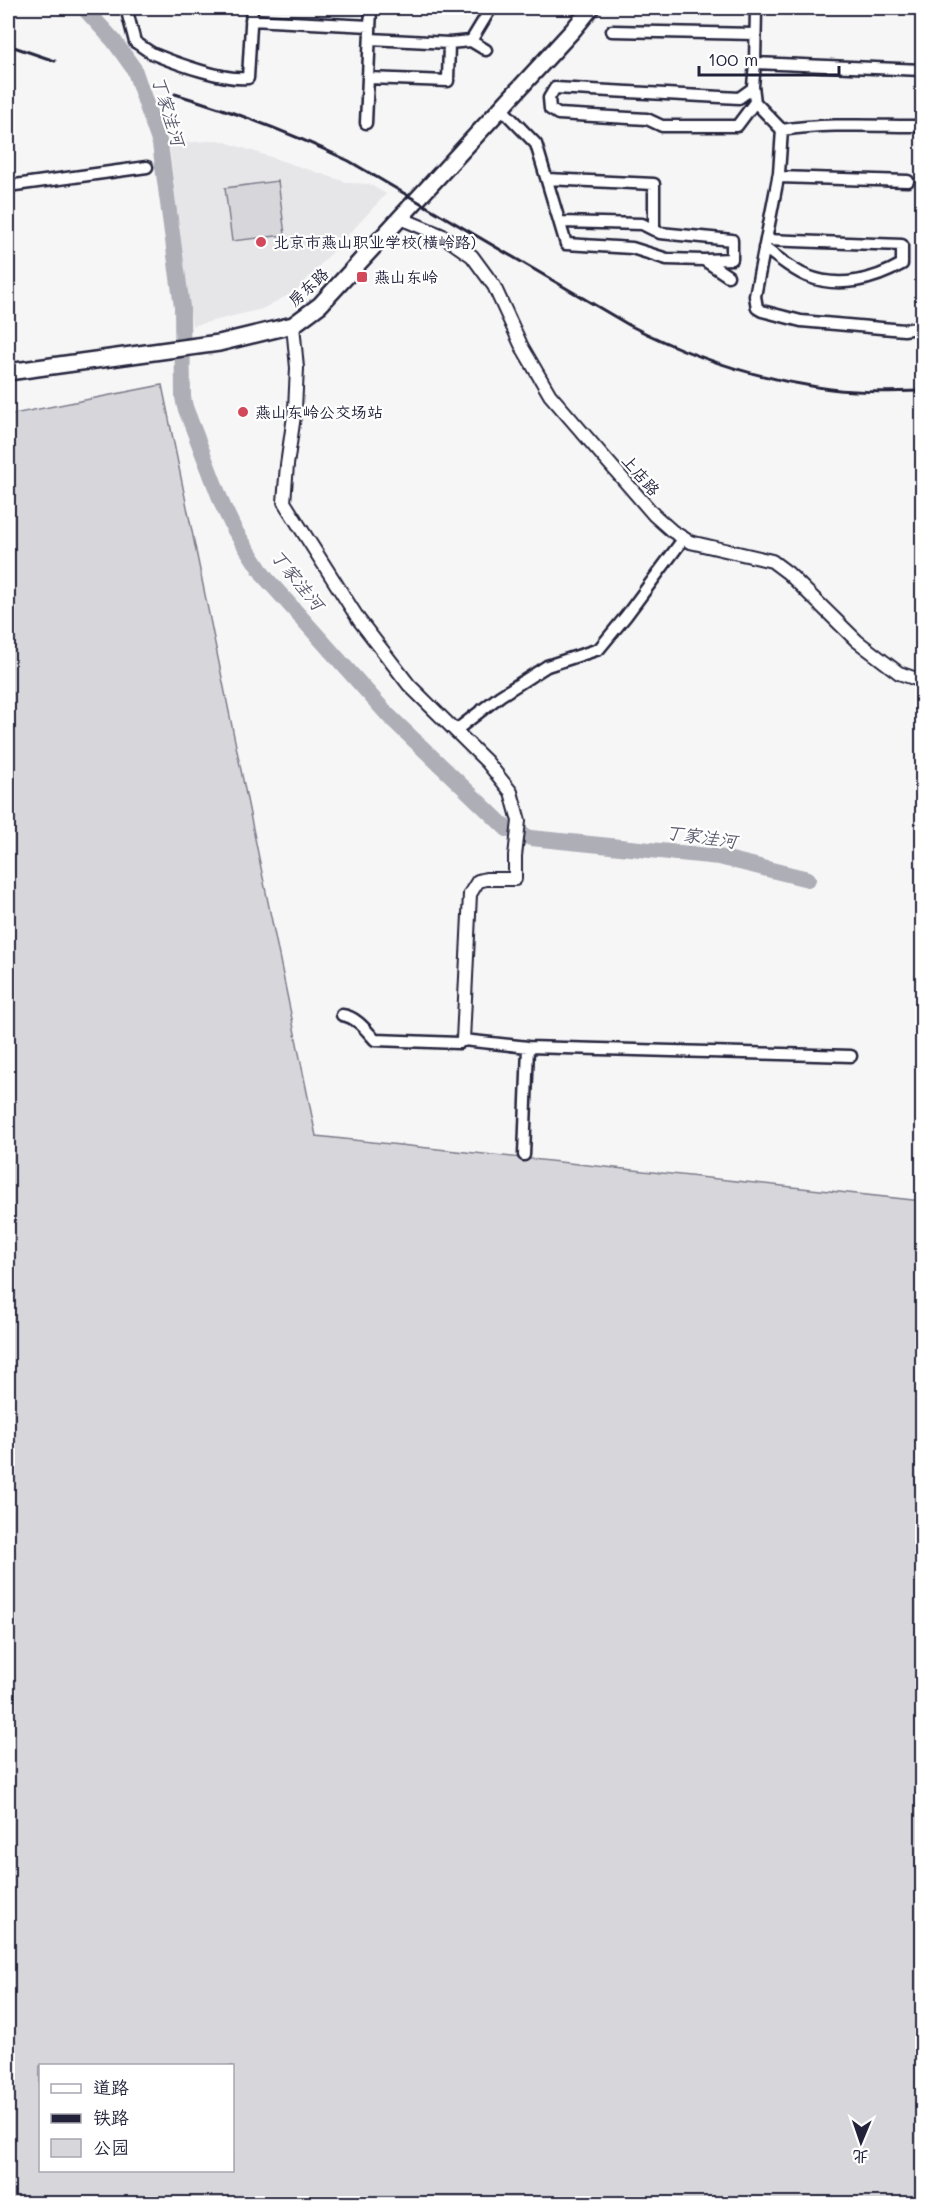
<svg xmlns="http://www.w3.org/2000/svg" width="930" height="2211" viewBox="0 0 930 2211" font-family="Mali,'LXGW WenKai TC',sans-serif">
  <rect width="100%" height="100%" fill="#f6f6f7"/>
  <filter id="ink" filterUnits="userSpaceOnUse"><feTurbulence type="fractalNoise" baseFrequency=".0167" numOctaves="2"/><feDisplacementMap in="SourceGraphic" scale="12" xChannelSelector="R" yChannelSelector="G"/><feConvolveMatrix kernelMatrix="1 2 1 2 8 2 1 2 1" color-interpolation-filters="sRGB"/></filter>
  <g filter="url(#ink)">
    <!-- built -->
    <path fill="#e6e6e9" d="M 219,140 L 349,183 L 369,184 L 386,194 L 296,291 L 262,309 L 192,326 L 169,144 Z"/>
    <!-- green -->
    <path fill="#d7d7db" stroke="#7c7c8b" stroke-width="1.5" fill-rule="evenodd" d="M 278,181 L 285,235 L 232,241 L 225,188 Z
      M 162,385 L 316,1136 L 922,1201 L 922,2203 L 8,2204 L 8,415 ZM 40,2066 L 232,2066 L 232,2170 L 40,2170 Z"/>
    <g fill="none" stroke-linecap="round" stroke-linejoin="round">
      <!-- river -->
      <path stroke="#aeaeb7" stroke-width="16" d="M 84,8 L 114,41 L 134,69 L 160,144 L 182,307 L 183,397 L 185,407 L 223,506 L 234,529 L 265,577 L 388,715 L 507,829 L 531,838 L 719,857 L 808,879"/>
      <defs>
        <path id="minor" d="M 128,8 L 128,15 L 135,42 C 142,46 148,52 156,55 C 178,64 225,81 248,78 L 252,8
          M 756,8 L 755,63 L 753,86 L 755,102 L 782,130 L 779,173 L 755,296 L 757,308 L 762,311 L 801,321 L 904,330 L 922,327
          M 251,20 L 370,26
          M 612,31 L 755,34
          M 370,39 L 449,43
          M 486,50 L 471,41 L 491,8
          M 755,63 L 922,70
          M 368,78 L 448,81 L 449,43 L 471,41
          M 753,88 L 739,98 L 555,88 L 549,98 L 550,109 L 558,114 L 647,119 L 662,126 L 737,126 L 755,102
          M 501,108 L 536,144 L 566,244 L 632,248 L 667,259 L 704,260 L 728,276
          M 366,123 L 371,8
          M 782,130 C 828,123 875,126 922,126
          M 778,177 L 908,181
          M 547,179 L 654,184 L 654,230
          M 8,186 L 147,167
          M 560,222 L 642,224 L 660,233 L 732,240 L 732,259 L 704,260
          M 764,248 C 778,257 792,270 807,276 C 839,289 874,280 902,264 L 902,245 L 766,240
          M 455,731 L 500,696 L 547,666 L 599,649 L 626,616 L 684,538
          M 342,1015 C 357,1017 366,1030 375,1040 L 459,1043 L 463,1040 L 528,1047 L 851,1056
          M 524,1155 L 528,1047"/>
        <path id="tertiary" d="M 400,218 L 443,236 L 472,256 L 494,286 L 522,347 L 550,395 L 654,515 L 672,531 L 690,542 L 772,561 L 788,573 L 857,641 L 899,673 L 922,681
          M 293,325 L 297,368 L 295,409 L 287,465 L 284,502 L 359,620 L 409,685 L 487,762 L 511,792 L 519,821 L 515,856 L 515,879 L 486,879 L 478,881 L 470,894 L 463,1040"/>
        <path id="secondary" d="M 8,372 L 219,343 L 293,325 L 320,305 L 573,30 L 591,8"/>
      </defs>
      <!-- minor casing -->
      <use href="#minor" stroke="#22223b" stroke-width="15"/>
      <!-- tertiary casing -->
      <use href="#tertiary" stroke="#22223b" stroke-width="16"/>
      <!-- secondary casing -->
      <use href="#secondary" stroke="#22223b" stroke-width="20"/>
      <!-- minor -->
      <use href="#minor" stroke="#fff" stroke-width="10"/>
      <!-- tertiary -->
      <use href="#tertiary" stroke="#fff" stroke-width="12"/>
      <!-- secondary -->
      <use href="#secondary" stroke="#fff" stroke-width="15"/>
      <!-- rail -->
      <path stroke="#22223b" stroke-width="3" d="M 8,45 L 55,61
        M 175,94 C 235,112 292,133 349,161 L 629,325 C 687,355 752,377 817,387 C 851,393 888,392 922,391"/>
    </g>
  </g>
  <!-- markers -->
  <g fill="#d1495b" stroke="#fff" stroke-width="2">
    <circle cx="261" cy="242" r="6"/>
    <rect x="356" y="271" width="12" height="12" rx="3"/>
    <circle cx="243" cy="412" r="6"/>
  </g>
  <g text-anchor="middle" stroke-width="4.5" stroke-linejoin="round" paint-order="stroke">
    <!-- poi labels -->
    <g font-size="16" fill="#22223b" stroke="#fff" text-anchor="start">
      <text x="273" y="248">北京市燕山职业学校(横岭路)</text>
      <text x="374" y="283">燕山东岭</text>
      <text x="255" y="418">燕山东岭公交场站</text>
    </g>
    <!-- street labels -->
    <g font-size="16" fill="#22223b" stroke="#fff">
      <text transform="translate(308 287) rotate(-43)" y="6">房东路</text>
      <text transform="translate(641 475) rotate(49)" y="6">上店路</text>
    </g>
    <!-- water labels -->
    <g font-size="18" font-style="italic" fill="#5a5a6d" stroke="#fff">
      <text transform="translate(168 111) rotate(73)" y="6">丁家洼河</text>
      <text transform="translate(297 580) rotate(51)" y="6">丁家洼河</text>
      <text transform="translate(701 837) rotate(8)" y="6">丁家洼河</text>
    </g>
  </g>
  <!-- margin -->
  <rect width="930" height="2211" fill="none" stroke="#fff" stroke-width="30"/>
  <rect x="15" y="15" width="900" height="2181" fill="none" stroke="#22223b" stroke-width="2" filter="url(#ink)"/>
  <!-- legend -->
  <rect x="39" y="2064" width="195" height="108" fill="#ffffff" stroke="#a7a7b1" stroke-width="1.5"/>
  <rect x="51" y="2084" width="30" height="9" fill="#ffffff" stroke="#a7a7b1" stroke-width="1.5"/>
  <text x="93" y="2094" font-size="18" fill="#22223b">道路</text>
  <rect x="51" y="2114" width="30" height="9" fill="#22223b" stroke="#a7a7b1" stroke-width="1.5"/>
  <text x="93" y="2124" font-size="18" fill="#22223b">铁路</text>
  <rect x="51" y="2139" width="30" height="18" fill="#d7d7db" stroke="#a7a7b1" stroke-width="1.5"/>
  <text x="93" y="2154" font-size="18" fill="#22223b">公园</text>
  <!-- north arrow -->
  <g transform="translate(861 2142) rotate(182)" stroke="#ffffff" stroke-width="4.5" paint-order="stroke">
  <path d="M0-4.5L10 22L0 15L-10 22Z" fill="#22223b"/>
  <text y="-9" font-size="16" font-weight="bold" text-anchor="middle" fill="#22223b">北</text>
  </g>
  <!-- scale -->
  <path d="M699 66v9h140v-9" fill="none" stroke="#22223b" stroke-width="3"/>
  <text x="708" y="66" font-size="18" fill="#22223b" stroke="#ffffff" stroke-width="4.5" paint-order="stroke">100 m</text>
</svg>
